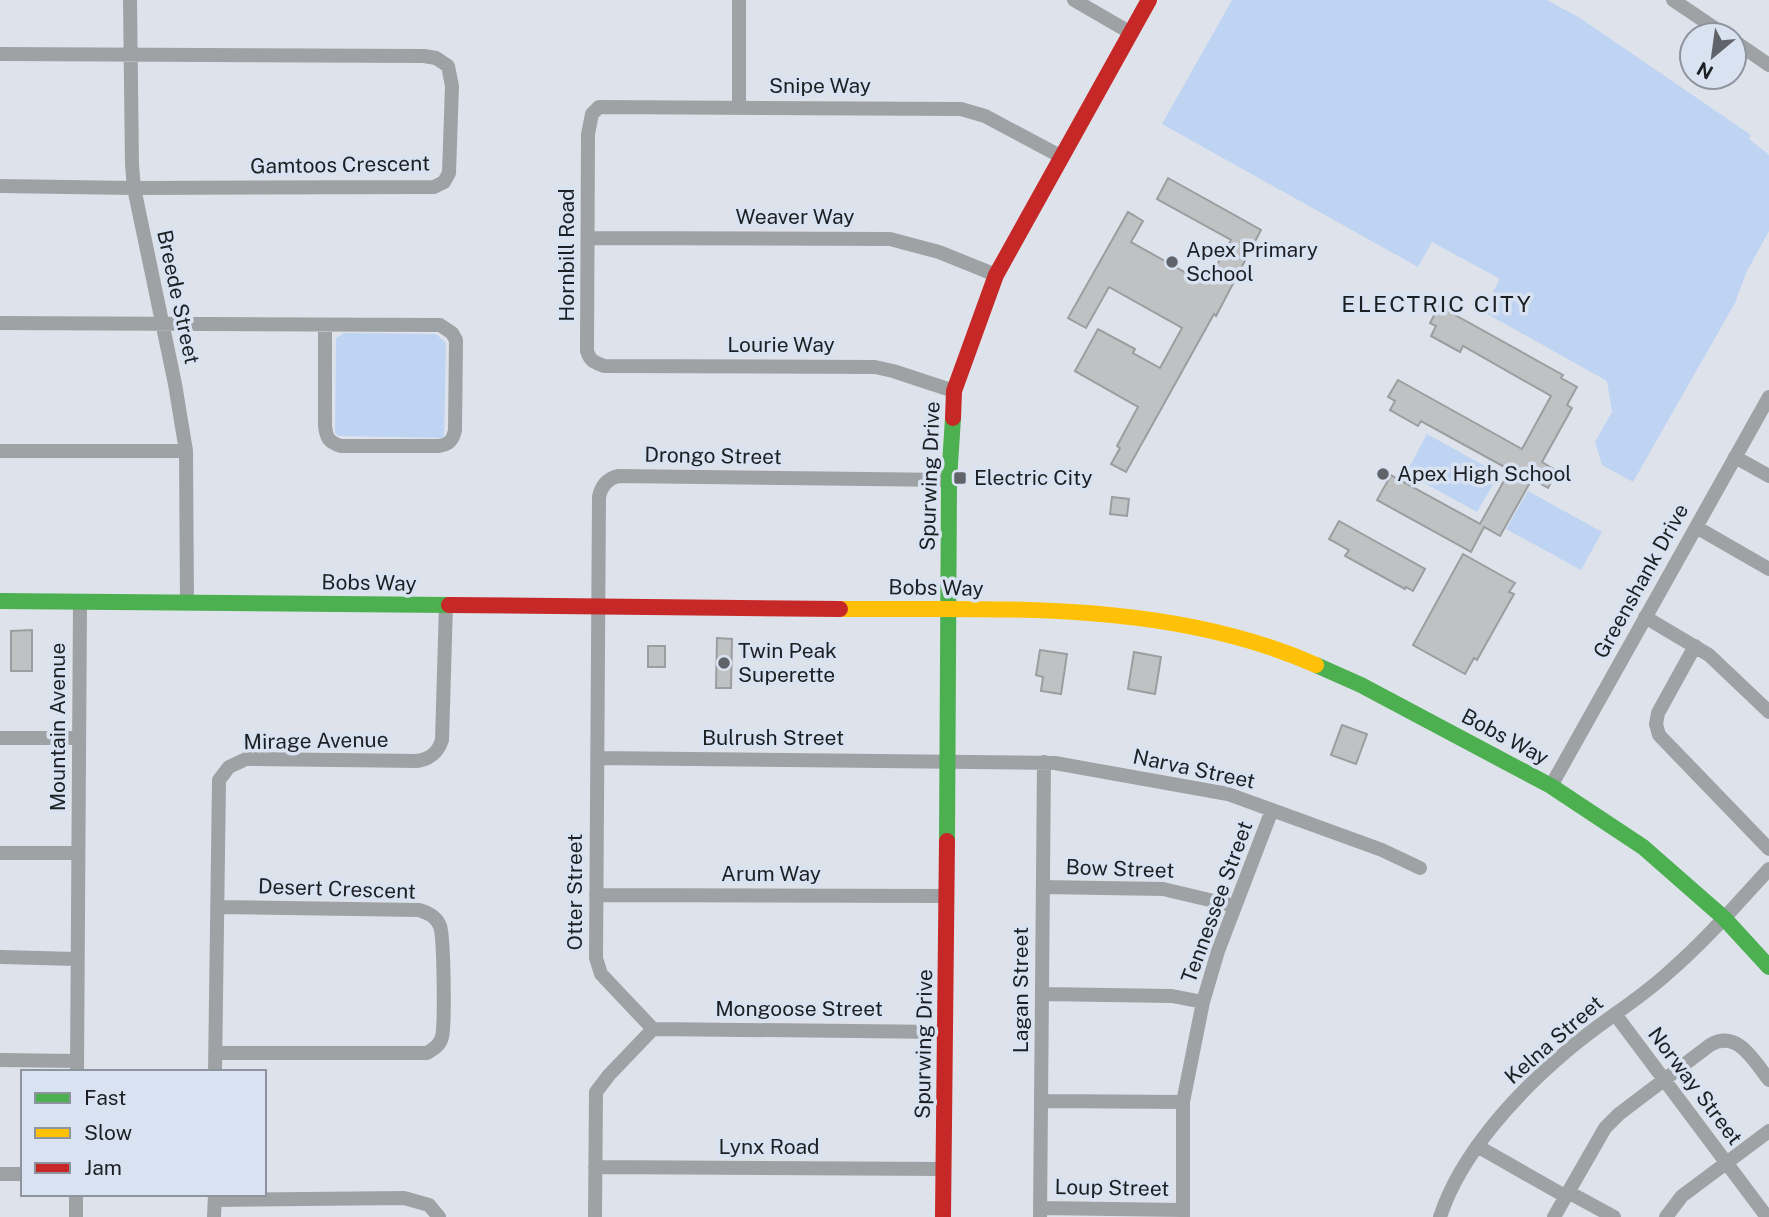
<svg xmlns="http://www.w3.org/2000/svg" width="1769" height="1217" viewBox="0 0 1769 1217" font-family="'Public Sans',sans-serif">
  <rect width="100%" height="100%" fill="#dee3eb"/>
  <!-- green -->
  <path fill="#bfd3f3" d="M 1232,0 L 1547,0 L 1580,18 L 1751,135 L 1749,139 L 1769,155 L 1769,231 L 1746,273 L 1735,303 L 1633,482 L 1602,465 L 1595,442 L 1612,412 L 1607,381 L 1482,311 L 1500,279 L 1432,242 L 1418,267 L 1162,124 Z
    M 344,333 L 436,334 L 446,343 L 444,438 L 339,436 L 335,433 L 336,338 Z
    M 1427,434 L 1499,474 L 1477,512 L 1406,473 Z
    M 1528,491 L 1602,532 L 1581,570 L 1506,529 Z"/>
  <!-- building -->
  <path fill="#bfc1c2" stroke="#9b9e9f" stroke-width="2" d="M 1168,178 L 1261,230 L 1225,299 L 1216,316 L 1214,314 L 1126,472 L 1111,464 L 1120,448 L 1117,446 L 1138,407 L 1075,371 L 1098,329 L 1135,349 L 1133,353 L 1160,368 L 1182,328 L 1109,287 L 1086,328 L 1068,318 L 1128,212 L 1143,221 L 1131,242 L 1204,283 L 1209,274 L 1211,275 L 1231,240 L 1157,199 Z
    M 1439,306 L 1563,375 L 1561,378 L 1577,387 L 1567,405 L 1572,408 L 1542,462 L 1557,471 L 1548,488 L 1532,479 L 1500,536 L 1484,527 L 1471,552 L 1377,500 L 1391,475 L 1480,524 L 1510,470 L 1421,421 L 1418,426 L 1390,410 L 1395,401 L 1388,397 L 1398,380 L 1522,449 L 1551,396 L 1463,346 L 1460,352 L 1431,336 L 1436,326 L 1430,323 Z
    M 1112,497 L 1129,499 L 1127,516 L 1110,514 Z
    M 1339,521 L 1425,569 L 1413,591 L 1406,587 L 1405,589 L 1345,556 L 1349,550 L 1329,539 Z
    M 1463,554 L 1515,583 L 1509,592 L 1514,594 L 1477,660 L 1474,658 L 1465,674 L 1413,645 Z
    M 32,630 L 32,671 L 11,671 L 11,631 Z
    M 717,638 L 732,639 L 731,688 L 716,688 Z
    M 648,646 L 665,646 L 665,667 L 648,667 Z
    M 1040,650 L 1067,654 L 1061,694 L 1041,691 L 1043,677 L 1036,675 Z
    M 1134,652 L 1161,657 L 1155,694 L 1128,689 Z
    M 1342,725 L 1367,734 L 1356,764 L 1331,755 Z"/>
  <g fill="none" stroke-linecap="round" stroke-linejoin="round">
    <!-- street -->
    <path stroke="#9fa2a5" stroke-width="14" d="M 130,0 L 132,165 L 134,188 L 175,384 L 186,451 L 187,603
      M 1074,0 L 1131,33
      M 1673,0 L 1725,35
      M 1734,41 L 1769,65
      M 0,54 L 424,56 L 436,58 L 448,66 L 452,86 L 449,173 L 444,182 L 434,187 L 134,188 L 0,186
      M 739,107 L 739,0
      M 588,238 L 890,239 L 939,252 L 996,275
      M 0,323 L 440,325 L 452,333 L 456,340 L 455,430 C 453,440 449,445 438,446 L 341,446 C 328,442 326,437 325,425 L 325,326
      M 954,391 L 893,371 L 875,367 L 604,366 C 594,362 590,361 587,351 L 588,134 L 592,114 L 599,107 L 961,109 L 985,116 L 1060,156
      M 0,451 L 186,451
      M 1735,457 L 1769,476
      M 1696,527 L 1769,569
      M 1645,617 L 1709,655 L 1769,712
      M 1695,646 L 1658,713 L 1656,724 L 1659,735 L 1769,849
      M 0,738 L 79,738
      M 598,758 L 1055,763 L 1228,794 L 1382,850 L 1420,868
      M 1551,786 L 1769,397
      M 0,853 L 78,853
      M 1043,887 L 1163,889 L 1235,906
      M 596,895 L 946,896
      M 0,957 L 77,959
      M 1042,994 L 1172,996 L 1203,1002
      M 1615,1014 L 1767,1217
      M 653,1029 L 601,974 L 596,958 L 599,497 C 601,486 607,479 618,476 L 949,480
      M 653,1029 L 945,1032
      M 215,1053 L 427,1053 C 434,1049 440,1045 442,1037 C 445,1025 444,937 440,926 C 436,916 428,913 419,910 L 217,907
      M 0,1060 L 77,1061
      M 77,1072 L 80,602
      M 215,1072 L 219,780 L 229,767 L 246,759 L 417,761 C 430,759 438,753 442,740 L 446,605
      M 1041,1101 L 1183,1102
      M 1477,1146 L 1565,1196
      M 595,1167 L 943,1169
      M 0,1174 L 23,1174
      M 1568,1192 L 1614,1217
      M 215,1200 L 404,1198 L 429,1205 L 439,1217
      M 1040,1208 L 1183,1210
      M 76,1217 L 76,1194
      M 214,1217 L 215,1194
      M 595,1217 L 596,1092 L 609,1075 L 653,1029
      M 1040,1217 L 1044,762
      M 1183,1217 L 1183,1102 L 1203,1002 L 1218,951 L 1272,810
      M 1440,1217 C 1461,1153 1517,1093 1568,1050 C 1600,1022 1638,1001 1669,972 C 1705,941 1737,904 1769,869
      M 1554,1217 L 1605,1128 L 1619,1114 L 1710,1045 C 1738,1029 1754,1061 1769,1080
      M 1666,1217 L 1682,1196 L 1769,1131"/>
    <!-- fast -->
    <path stroke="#4caf50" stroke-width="16" d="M 0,601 L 449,605
      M 1316,665 L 1361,685 L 1551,786 L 1643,847 L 1724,918 L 1769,967
      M 947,841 L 949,480 L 953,418"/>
    <!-- slow -->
    <path stroke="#ffc107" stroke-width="16" d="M 840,609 C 999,610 1167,599 1316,665"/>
    <!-- jam -->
    <path stroke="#c62828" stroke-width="16" d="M 953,418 L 954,391 L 996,275 L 1149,0
      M 449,605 L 840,609
      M 943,1217 L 947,841"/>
  </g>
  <!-- markers -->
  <g fill="#60646a" stroke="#d9e2f0" stroke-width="2.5">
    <circle cx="1172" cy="262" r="7"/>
    <circle cx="1383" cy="474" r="7"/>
    <rect x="953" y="471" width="14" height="14" rx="3.5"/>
    <circle cx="724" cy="663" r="7"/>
  </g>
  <g text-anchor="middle" stroke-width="7" stroke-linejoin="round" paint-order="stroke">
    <!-- street labels -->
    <g font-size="21" fill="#1c1f24" stroke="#d9e2f0">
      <text x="820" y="93">Snipe Way</text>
      <text transform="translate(340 165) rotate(-1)" y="7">Gamtoos Crescent</text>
      <text x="795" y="224">Weaver Way</text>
      <text transform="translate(567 255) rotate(-90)" y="7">Hornbill Road</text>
      <text transform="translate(178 297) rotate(78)" y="7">Breede Street</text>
      <text x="781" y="352">Lourie Way</text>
      <text transform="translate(713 456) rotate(1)" y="7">Drongo Street</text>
      <text transform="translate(930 476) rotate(-88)" y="7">Spurwing Drive</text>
      <text transform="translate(1641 581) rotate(-61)" y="7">Greenshank Drive</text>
      <text transform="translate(369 583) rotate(1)" y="7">Bobs Way</text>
      <text transform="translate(936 588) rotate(1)" y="7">Bobs Way</text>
      <text transform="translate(58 727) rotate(-90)" y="7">Mountain Avenue</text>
      <text transform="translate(1505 737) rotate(28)" y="7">Bobs Way</text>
      <text x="773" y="745">Bulrush Street</text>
      <text transform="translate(316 741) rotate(-1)" y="7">Mirage Avenue</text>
      <text transform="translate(1194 769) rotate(12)" y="7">Narva Street</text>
      <text transform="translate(1120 869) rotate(2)" y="7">Bow Street</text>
      <text x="771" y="881">Arum Way</text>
      <text transform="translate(337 889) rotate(2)" y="7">Desert Crescent</text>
      <text transform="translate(575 892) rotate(-90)" y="7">Otter Street</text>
      <text transform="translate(1217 902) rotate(-70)" y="7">Tennessee Street</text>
      <text transform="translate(1021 990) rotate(-90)" y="7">Lagan Street</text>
      <text x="799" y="1016">Mongoose Street</text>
      <text transform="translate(1554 1040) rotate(-41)" y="7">Kelna Street</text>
      <text transform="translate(924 1044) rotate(-89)" y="7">Spurwing Drive</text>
      <text transform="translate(1695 1086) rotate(53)" y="7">Norway Street</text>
      <text x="769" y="1154">Lynx Road</text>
      <text transform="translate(1112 1188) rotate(1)" y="7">Loup Street</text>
    </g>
    <!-- poi labels -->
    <g font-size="21" fill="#1c1f24" stroke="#d9e2f0" text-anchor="start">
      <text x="1186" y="257">Apex Primary<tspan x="1186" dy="24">School</tspan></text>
      <text x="1397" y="481">Apex High School</text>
      <text x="974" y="485">Electric City</text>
      <text x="738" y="658">Twin Peak<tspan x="738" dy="24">Superette</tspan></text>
    </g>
    <!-- neighbourhood labels -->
    <g font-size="23" letter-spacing="2" fill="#1c1f24" stroke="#d9e2f0">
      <text x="1437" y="312">ELECTRIC CITY</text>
    </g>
  </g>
  <!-- legend -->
  <rect x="21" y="1070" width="245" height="126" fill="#d9e2f0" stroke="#8d949e" stroke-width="2"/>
  <rect x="35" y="1093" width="35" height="10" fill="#4caf50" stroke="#8d949e" stroke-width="2"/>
  <text x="84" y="1105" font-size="21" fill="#1c1f24">Fast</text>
  <rect x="35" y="1128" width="35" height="10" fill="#ffc107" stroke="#8d949e" stroke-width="2"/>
  <text x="84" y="1140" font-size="21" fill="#1c1f24">Slow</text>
  <rect x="35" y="1163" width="35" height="10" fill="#c62828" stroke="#8d949e" stroke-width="2"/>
  <text x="84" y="1175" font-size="21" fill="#1c1f24">Jam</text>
  <!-- north arrow -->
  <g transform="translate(1713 56) rotate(209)"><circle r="33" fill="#d9e2f0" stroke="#8d949e" stroke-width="2"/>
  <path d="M0-5L12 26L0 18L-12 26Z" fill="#60646a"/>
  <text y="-10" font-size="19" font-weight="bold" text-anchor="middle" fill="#1c1f24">N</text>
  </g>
</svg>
